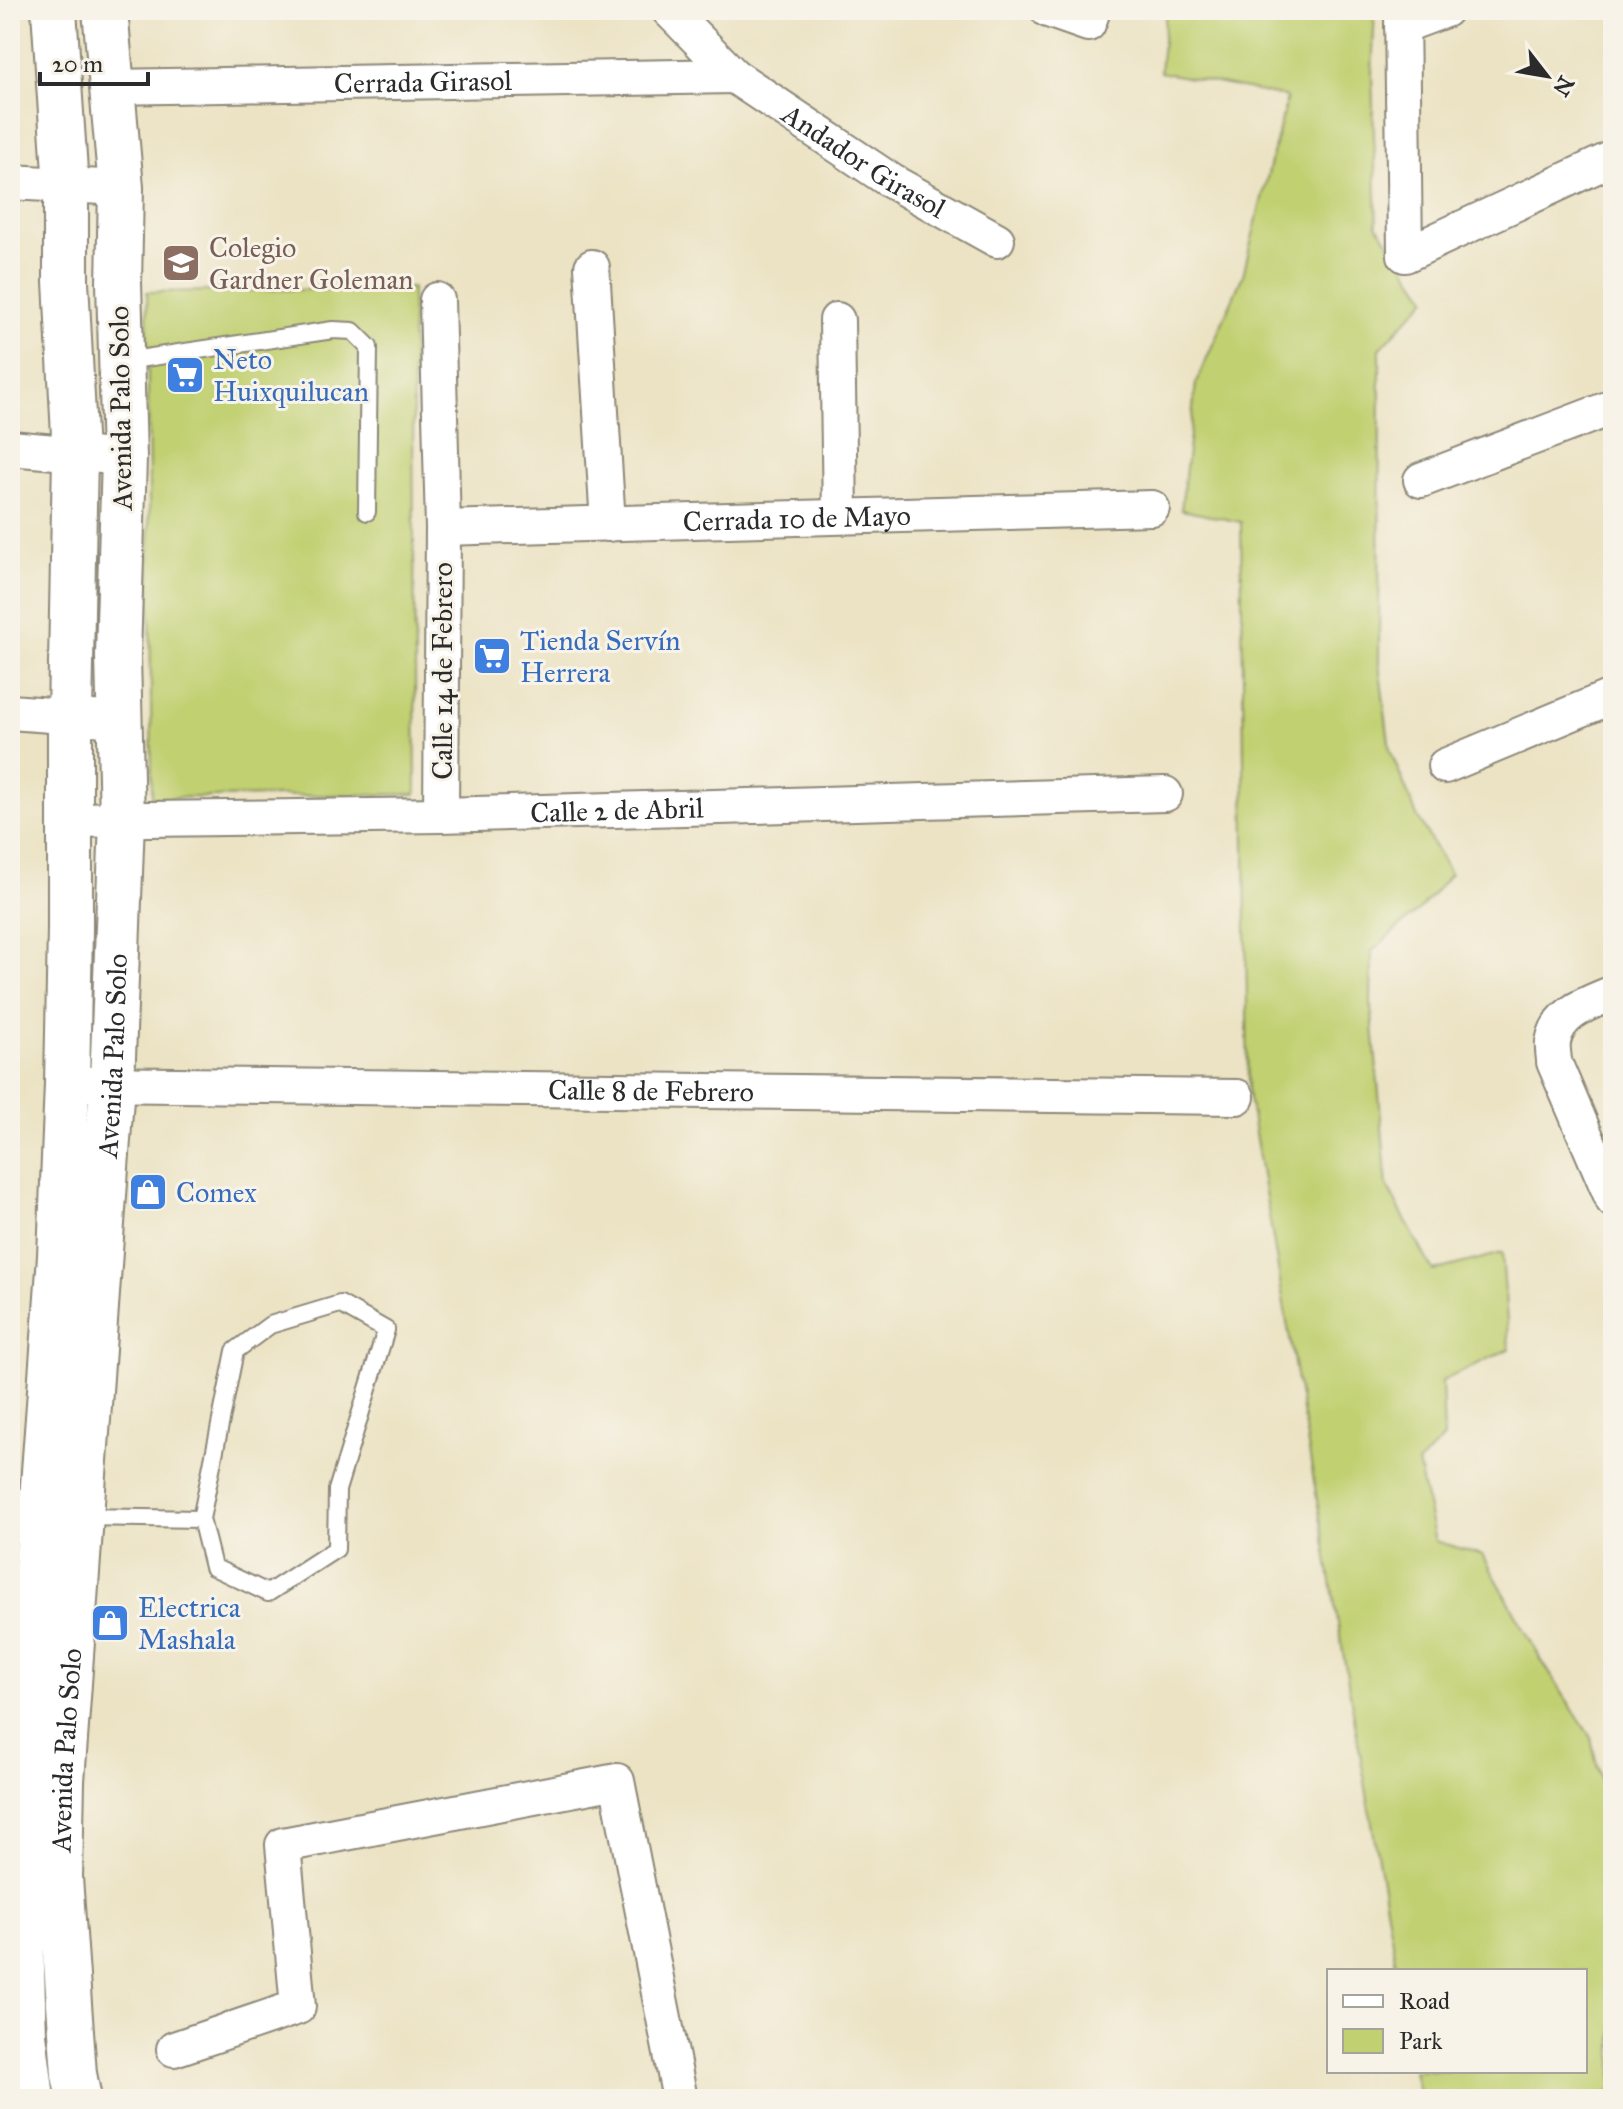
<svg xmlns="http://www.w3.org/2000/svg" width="1623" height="2109" viewBox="0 0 1623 2109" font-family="'IM FELL Great Primer',serif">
  <rect width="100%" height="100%" fill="#f7f3e8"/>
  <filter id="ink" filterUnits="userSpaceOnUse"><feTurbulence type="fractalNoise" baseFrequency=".0125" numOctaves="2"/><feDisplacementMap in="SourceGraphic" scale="16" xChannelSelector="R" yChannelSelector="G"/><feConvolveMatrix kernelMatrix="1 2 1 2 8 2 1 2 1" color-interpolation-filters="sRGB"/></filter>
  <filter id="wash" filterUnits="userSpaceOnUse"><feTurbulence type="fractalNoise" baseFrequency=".006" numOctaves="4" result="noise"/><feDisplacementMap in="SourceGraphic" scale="32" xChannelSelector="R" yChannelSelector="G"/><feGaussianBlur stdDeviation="1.8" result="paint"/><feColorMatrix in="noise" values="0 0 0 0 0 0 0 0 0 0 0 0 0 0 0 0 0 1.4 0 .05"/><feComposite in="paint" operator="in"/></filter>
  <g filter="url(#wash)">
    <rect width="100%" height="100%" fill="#ece3c4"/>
    <!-- green -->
    <path fill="#c1d071" stroke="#767e4e" stroke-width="2" d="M 1166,10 L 1375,10 L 1372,74 L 1377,225 L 1427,298 L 1380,349 L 1379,664 L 1390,750 L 1417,816 L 1450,874 L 1422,907 L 1372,951 L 1371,1002 L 1387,1186 L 1433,1271 L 1502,1253 L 1509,1349 L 1442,1381 L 1444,1438 L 1418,1463 L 1435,1541 L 1483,1555 L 1542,1661 L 1591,1738 L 1613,1838 L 1613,2091 L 1592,2099 L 1420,2099 L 1414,2071 L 1585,2071 L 1585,1971 L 1397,1971 L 1248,1092 L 1241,522 L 1181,510 L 1196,383 L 1243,275 L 1287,97 L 1160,72 Z
      M 412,288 L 416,794 L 152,798 L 147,292 Z"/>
  </g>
  <g filter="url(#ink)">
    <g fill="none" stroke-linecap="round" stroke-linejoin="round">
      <defs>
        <path id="lane" d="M 125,361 L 333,330 L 353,331 L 369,347 L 367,512
          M 340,1304 L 386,1330 L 337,1490 L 336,1549 L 268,1593 L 213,1567 L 201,1519 L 235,1351 L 270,1325 Z
          M 83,1517 L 201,1519"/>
        <g id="street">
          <path id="s1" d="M 669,10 L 734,76 L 891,181 L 997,240"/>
          <path d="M 1048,10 L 1088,24 L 1093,10"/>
          <path d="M 1402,10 L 1405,255 L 1613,158"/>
          <path d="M 1402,26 L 1445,10"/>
          <path id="s2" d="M 111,87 L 734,76"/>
          <path d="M 10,182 L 121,188"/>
          <path d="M 592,267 L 608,524"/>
          <path d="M 437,300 L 443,528 L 441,815"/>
          <path d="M 837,320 L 840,516"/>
          <path d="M 10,448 L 124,458"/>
          <path d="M 1421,480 L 1613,407"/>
          <path id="s3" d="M 443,528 L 1152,508"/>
          <path d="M 10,712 L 119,720"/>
          <path d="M 1445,766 L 1613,696"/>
          <path id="s4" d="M 71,820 L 441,815 L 1165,794"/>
          <path d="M 1613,993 C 1589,1003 1558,1012 1553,1042 C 1552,1048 1554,1056 1554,1062 L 1613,1200"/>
          <path id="s5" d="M 87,1084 L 1237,1097"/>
          <path d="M 174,2049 L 298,2007 L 283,1845 L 617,1781 L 680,2099"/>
        </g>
        <g id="secondary">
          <path d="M 32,2099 L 24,2035 L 19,1874 L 21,1782 L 60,1256 L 67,1084 L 70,928 L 70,716 L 75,455 L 66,281 L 66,186 L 54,10"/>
          <path id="s6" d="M 79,2099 L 74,2074 L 60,1878 L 62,1781 L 112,1084 L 122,820 L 118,656 L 124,458 L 119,283 L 121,188 L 105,10"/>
        </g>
      </defs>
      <!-- lane casing -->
      <use href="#lane" stroke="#8c8778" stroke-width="20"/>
      <!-- street casing -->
      <use href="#street" stroke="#8c8778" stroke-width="38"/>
      <!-- secondary casing -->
      <use href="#secondary" stroke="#8c8778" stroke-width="48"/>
      <!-- lane -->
      <use href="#lane" stroke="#fff" stroke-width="16"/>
      <!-- street -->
      <use href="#street" stroke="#fff" stroke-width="34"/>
      <!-- secondary -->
      <use href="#secondary" stroke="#fff" stroke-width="44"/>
    </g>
  </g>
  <!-- icons -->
  <defs>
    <symbol id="school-square" viewBox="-11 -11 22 22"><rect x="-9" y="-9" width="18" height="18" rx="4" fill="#8d6e63" stroke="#f7f3e8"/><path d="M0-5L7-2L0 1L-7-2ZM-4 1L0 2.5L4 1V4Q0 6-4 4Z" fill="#fff"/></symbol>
    <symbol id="supermarket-square" viewBox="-11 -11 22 22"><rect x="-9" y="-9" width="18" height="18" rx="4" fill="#3f7fe0" stroke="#f7f3e8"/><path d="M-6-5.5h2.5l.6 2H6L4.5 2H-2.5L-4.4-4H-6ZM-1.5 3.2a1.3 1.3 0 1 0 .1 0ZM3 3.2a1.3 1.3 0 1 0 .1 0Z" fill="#fff"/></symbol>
    <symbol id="shop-square" viewBox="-11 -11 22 22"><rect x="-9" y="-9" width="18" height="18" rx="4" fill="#3f7fe0" stroke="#f7f3e8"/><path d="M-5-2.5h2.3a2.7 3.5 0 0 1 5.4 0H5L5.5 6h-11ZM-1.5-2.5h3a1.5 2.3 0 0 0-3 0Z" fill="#fff"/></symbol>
  </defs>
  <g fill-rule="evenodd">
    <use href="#school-square" x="159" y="241" width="44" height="44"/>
    <use href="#supermarket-square" x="163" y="353" width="44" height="44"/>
    <use href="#supermarket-square" x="470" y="634" width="44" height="44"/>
    <use href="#shop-square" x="126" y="1170" width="44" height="44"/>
    <use href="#shop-square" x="88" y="1601" width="44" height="44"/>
  </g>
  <g text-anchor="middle" stroke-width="6" stroke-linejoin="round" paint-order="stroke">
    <!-- street labels -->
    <g font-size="28" fill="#2b2b2b" stroke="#f7f3e8">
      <text dy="10" stroke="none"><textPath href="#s2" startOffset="312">Cerrada Girasol</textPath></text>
      <text dy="10" stroke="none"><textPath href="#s1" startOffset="248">Andador Girasol</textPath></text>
      <text transform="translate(120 408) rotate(-91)" y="10">Avenida Palo Solo</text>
      <text dy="10" stroke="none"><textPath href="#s3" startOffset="354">Cerrada 10 de Mayo</textPath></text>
      <text transform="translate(442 671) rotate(-90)" y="10">Calle 14 de Febrero</text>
      <text dy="10" stroke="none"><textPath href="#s4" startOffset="546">Calle 2 de Abril</textPath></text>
      <text dy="10" stroke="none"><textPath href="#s6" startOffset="1046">Avenida Palo Solo</textPath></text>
      <text dy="10" stroke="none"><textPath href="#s5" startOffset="564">Calle 8 de Febrero</textPath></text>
      <text dy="10" stroke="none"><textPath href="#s6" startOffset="350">Avenida Palo Solo</textPath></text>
    </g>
    <!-- education labels -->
    <g font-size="28" fill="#785e54" stroke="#f7f3e8" text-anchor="start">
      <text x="209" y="257">Colegio<tspan x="209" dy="32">Gardner Goleman</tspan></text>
    </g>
    <!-- shop labels -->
    <g font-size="28" fill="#366cbe" stroke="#f7f3e8" text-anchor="start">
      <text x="213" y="369">Neto<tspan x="213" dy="32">Huixquilucan</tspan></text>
      <text x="520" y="650">Tienda Servín<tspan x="520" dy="32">Herrera</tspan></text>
      <text x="176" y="1202">Comex</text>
      <text x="138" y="1617">Electrica<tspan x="138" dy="32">Mashala</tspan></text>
    </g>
  </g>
  <!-- margin -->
  <rect width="1623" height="2109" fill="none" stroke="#f7f3e8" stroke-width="40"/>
  <!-- legend -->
  <rect x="1327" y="1969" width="260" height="104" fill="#f7f3e8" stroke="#a5a39c" stroke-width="2"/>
  <rect x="1343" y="1995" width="40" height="12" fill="#ffffff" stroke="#a5a39c" stroke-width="2"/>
  <text x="1399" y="2009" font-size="24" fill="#2b2b2b">Road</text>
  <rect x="1343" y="2029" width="40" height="24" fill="#c1d071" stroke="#a5a39c" stroke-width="2"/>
  <text x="1399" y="2049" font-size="24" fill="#2b2b2b">Park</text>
  <!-- north arrow -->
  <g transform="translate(1547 76) rotate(121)" stroke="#f7f3e8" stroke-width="6" paint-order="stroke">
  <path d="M0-6L14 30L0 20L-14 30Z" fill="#2b2b2b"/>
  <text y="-12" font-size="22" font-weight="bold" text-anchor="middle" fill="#2b2b2b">N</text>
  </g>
  <!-- scale -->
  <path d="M40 72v12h108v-12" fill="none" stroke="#2b2b2b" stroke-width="4"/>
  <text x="52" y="72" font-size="24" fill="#2b2b2b" stroke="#f7f3e8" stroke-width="6" paint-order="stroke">20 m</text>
</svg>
